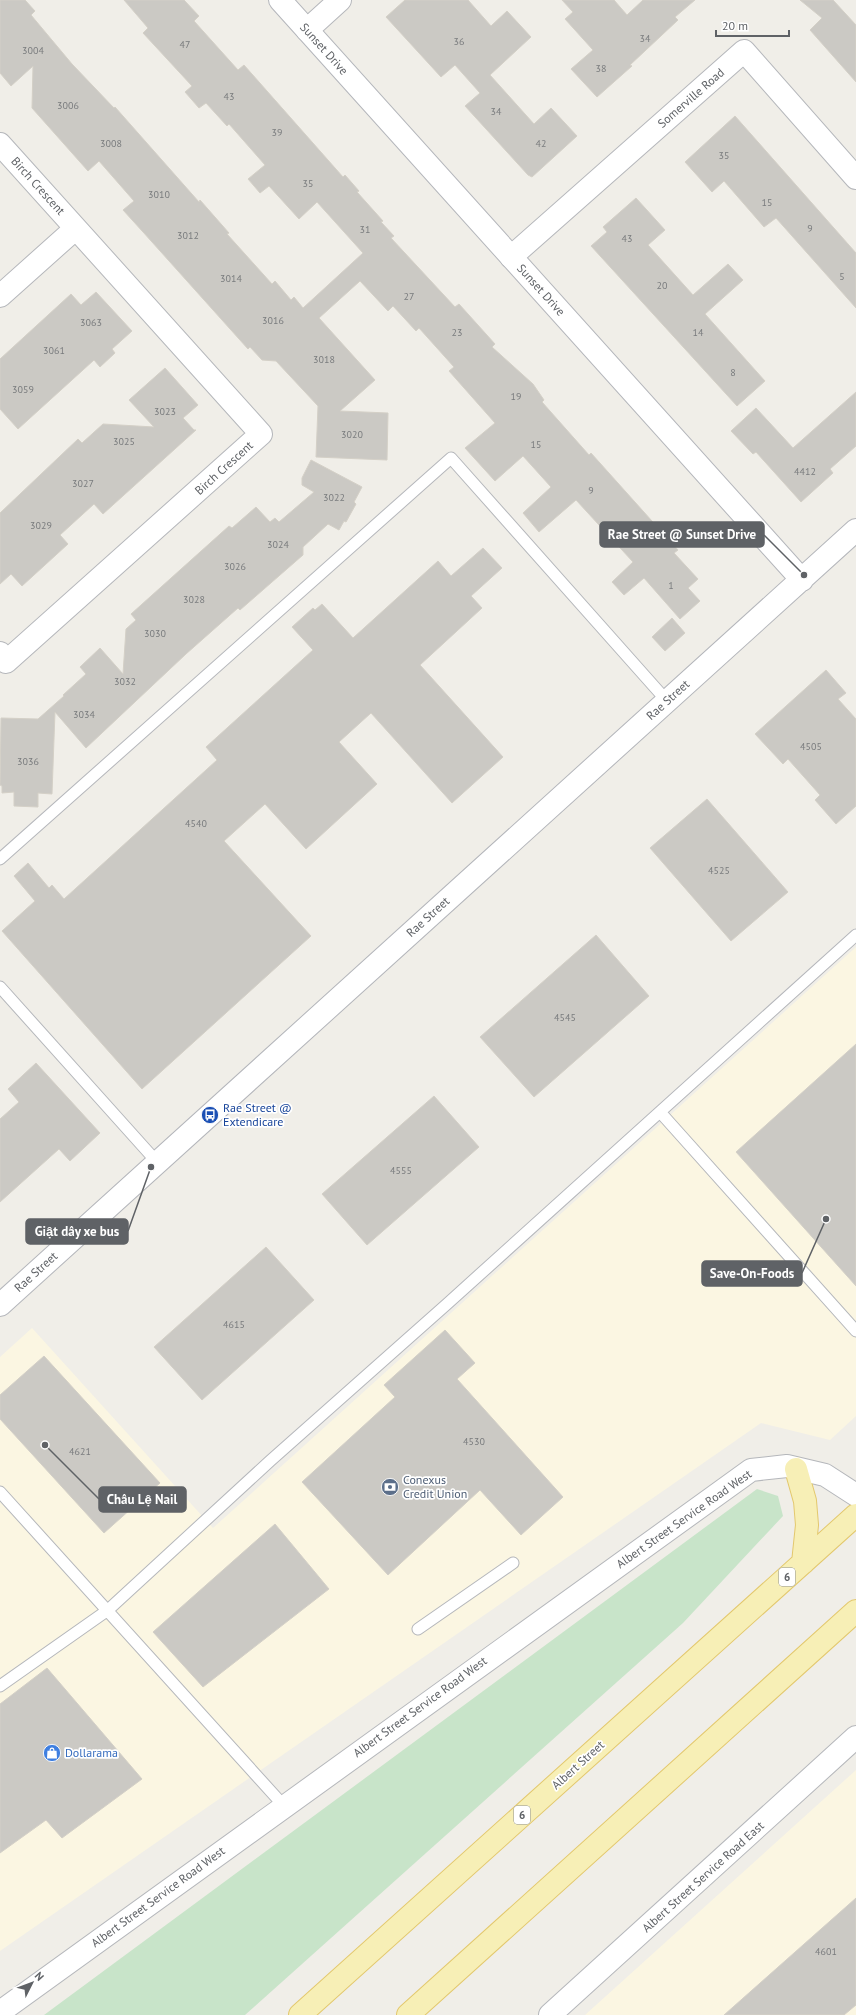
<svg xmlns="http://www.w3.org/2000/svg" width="856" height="2015" viewBox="0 0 856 2015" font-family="'PT Sans',sans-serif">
  <rect width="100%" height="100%" fill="#f0eee8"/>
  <!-- commercial -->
  <path fill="#fbf6e2" d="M 856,947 L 856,1416 L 830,1440 L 761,1423 L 0,1951 L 0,1357 L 32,1328 L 213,1528 Z
    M 856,1770 L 856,2015 L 585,2015 Z"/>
  <!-- green -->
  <path fill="#c8e4c9" d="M 757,1489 L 778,1496 L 783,1516 L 683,1623 L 245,2015 L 44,2015 Z"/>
  <!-- building -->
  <path fill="#cbc9c4" stroke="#d4d0c7" d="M 0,0 L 25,0 L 35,11 L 31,15 L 72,64 L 114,108 L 115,107 L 199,202 L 200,200 L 229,233 L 227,234 L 272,284 L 275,281 L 291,300 L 294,297 L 303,308 L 363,253 L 317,202 L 299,219 L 269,186 L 260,193 L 248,179 L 265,165 L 229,124 L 227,126 L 206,103 L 199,108 L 185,92 L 192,86 L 143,33 L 148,28 L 124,0 L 184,0 L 199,16 L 194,21 L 238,70 L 244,65 L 343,177 L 345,175 L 359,191 L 357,192 L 383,221 L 381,222 L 394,236 L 391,238 L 455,307 L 459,304 L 495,344 L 492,347 L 533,384 L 544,400 L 542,402 L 589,455 L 591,453 L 678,550 L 674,553 L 698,579 L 688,588 L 700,601 L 680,619 L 644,578 L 624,595 L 612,582 L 633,562 L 576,500 L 539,532 L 523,513 L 551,487 L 523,456 L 495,481 L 465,448 L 495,423 L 449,371 L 454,367 L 419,328 L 416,331 L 393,306 L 388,311 L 360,281 L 319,318 L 375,380 L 340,411 L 388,413 L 387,460 L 316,457 L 318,406 L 276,361 L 262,360 L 250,347 L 248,349 L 143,232 L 123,210 L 134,201 L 99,161 L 88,171 L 32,108 L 33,66 L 11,86 L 0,73 Z
    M 405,0 L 468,0 L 491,26 L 507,11 L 531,37 L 490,75 L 534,124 L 551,108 L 577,136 L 532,177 L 528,175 L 465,106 L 480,93 L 455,65 L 441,77 L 386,17 Z
    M 562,0 L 614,0 L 627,15 L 643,0 L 695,0 L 675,17 L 678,20 L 630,65 L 632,66 L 597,97 L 571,69 L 593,50 L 565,19 L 573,12 Z
    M 800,0 L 833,0 L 856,25 L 856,82 L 810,30 L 822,18 Z
    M 735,116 L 856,253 L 856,308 L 776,218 L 764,227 L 724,181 L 712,192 L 685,162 Z
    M 636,198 L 665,230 L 648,245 L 693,295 L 728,264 L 743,280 L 705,314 L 765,381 L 737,406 L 591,246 L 607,232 L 603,227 Z
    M 96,292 L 132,331 L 112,349 L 115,353 L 100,367 L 94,360 L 18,429 L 0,409 L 0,359 L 71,294 L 81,305 Z
    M 165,368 L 198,405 L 183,418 L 194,430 L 196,430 L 103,514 L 94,504 L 60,535 L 68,544 L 22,586 L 11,574 L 0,584 L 0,513 L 78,439 L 82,443 L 103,424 L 154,427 L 129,400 Z
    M 856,392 L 856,446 L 830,469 L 833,473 L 801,502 L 756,452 L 753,454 L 731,431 L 756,408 L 793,448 Z
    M 311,460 L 362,487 L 354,502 L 356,504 L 346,522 L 344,521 L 339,530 L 328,524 L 303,547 L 303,555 L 240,610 L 238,608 L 186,654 L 86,748 L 55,712 L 52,794 L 38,793 L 38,807 L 14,806 L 14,792 L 2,793 L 2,786 L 0,785 L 1,718 L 38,719 L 64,696 L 63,695 L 86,674 L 80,667 L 100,648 L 123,674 L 126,629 L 136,620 L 131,614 L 229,526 L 232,528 L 256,507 L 270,522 L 275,518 L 279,522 L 314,492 L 302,485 L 302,478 Z
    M 483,548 L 502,568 L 471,596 L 482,608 L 420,665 L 503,757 L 452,803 L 371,713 L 339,742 L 377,784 L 306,849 L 265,804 L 224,841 L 311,936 L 142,1089 L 2,931 L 35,901 L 14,876 L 28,863 L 49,888 L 52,885 L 64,899 L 217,760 L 206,747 L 313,650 L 292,627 L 313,608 L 315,610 L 322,604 L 353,638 L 438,561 L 451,576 Z
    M 672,618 L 685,633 L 665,651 L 652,637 Z
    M 826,670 L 846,693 L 838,699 L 856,719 L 856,806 L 836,824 L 815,800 L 820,795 L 788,759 L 783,764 L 755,734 Z
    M 707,799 L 788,892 L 731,941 L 650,848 Z
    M 596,935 L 649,996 L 534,1097 L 480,1037 Z
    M 856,1044 L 856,1286 L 736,1152 Z
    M 36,1063 L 100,1133 L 70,1161 L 59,1149 L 0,1202 L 0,1119 L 19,1102 L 8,1089 Z
    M 434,1096 L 479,1147 L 367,1245 L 322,1194 Z
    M 266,1247 L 314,1300 L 202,1400 L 154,1347 Z
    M 445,1330 L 475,1363 L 457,1379 L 563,1497 L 521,1535 L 480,1490 L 388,1575 L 302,1482 L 395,1397 L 384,1385 Z
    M 44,1356 L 160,1483 L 104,1533 L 0,1419 L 0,1395 Z
    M 275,1524 L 329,1589 L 203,1687 L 153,1632 Z
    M 47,1668 L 142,1779 L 62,1838 L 46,1820 L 0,1853 L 0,1704 Z
    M 856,1898 L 856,2005 L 844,2015 L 724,2015 Z"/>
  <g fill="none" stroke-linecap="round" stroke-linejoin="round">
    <defs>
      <path id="lane" d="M 0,859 L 451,458 L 667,701
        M 0,987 L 157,1162
        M 660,1112 L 856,1331
        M 0,1492 L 284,1806
        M 418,1629 L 513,1563
        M 0,1686 L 108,1610 L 270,1461 L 447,1304 L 856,935"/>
      <path id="street" d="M 307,30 L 340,0
        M 0,144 L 261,434 L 6,662 L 0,653
        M 511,257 L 744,51 L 856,178
        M 0,296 L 75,229
        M 0,2012 L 751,1470 L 787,1466 L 825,1475 L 856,1495
        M 550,2015 L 856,1737"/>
      <path id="secondary" d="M 280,0 L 802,580
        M 0,1305 L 856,530"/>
      <path id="primary" d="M 796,1469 L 805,1501 L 807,1525 L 803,1563
        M 300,2015 L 856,1515
        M 408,2015 L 856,1611"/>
    </defs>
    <!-- lane casing -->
    <use href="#lane" stroke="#b5b7bb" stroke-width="13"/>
    <!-- street casing -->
    <use href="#street" stroke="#b5b7bb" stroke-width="24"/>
    <!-- secondary casing -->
    <use href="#secondary" stroke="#b4b6bb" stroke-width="24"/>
    <!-- primary casing -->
    <use href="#primary" stroke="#e3c86d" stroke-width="24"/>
    <!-- lane -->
    <use href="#lane" stroke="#fff" stroke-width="11"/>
    <!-- street -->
    <use href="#street" stroke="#fff" stroke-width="22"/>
    <!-- secondary -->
    <use href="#secondary" stroke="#fff" stroke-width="22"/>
    <!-- primary -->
    <use href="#primary" stroke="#f7efb6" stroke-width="22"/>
  </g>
  <!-- icons -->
  <defs>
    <symbol id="bus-disc" viewBox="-11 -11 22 22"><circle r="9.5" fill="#1a4fb4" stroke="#fff"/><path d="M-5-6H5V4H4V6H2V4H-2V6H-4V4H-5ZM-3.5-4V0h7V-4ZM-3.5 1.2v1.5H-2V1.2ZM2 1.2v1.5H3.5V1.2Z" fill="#fff"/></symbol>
    <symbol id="bank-disc" viewBox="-11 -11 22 22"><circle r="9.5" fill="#5c6f8a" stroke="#fff"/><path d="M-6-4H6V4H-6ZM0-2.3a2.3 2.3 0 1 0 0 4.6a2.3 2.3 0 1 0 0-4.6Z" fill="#fff"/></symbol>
    <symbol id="shop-disc" viewBox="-11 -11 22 22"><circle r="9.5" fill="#3f7fe0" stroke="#fff"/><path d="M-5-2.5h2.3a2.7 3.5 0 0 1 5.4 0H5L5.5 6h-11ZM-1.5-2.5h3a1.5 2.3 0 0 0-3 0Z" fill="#fff"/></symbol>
  </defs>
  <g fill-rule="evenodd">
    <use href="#bus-disc" x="200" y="1105" width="20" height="20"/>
    <use href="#bank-disc" x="380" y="1477" width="20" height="20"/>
    <use href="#shop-disc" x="42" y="1743" width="20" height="20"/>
  </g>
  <g text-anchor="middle" stroke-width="3.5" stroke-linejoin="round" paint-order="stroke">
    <!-- number labels -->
    <g font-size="10" fill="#7a7c7e">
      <text x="645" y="42">34</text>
      <text x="459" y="45">36</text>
      <text x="185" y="48">47</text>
      <text x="33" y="54">3004</text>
      <text x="601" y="72">38</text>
      <text x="229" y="100">43</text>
      <text x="68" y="109">3006</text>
      <text x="496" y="115">34</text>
      <text x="277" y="136">39</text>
      <text x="111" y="147">3008</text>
      <text x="541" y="147">42</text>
      <text x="724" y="159">35</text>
      <text x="308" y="187">35</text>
      <text x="159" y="198">3010</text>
      <text x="767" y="206">15</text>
      <text x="810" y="232">9</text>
      <text x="365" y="233">31</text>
      <text x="188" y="239">3012</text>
      <text x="627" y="242">43</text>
      <text x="842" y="280">5</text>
      <text x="231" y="282">3014</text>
      <text x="662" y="289">20</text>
      <text x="409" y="300">27</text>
      <text x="273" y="324">3016</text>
      <text x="91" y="326">3063</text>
      <text x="457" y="336">23</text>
      <text x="698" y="336">14</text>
      <text x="54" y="354">3061</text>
      <text x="324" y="363">3018</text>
      <text x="733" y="376">8</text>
      <text x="23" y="393">3059</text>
      <text x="516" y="400">19</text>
      <text x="165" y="415">3023</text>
      <text x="352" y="438">3020</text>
      <text x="124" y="445">3025</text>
      <text x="536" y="448">15</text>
      <text x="805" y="475">4412</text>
      <text x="83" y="487">3027</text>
      <text x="591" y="494">9</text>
      <text x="334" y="501">3022</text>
      <text x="41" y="529">3029</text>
      <text x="278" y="548">3024</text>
      <text x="235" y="570">3026</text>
      <text x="671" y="589">1</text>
      <text x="194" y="603">3028</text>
      <text x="155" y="637">3030</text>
      <text x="125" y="685">3032</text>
      <text x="84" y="718">3034</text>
      <text x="811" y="750">4505</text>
      <text x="28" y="765">3036</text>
      <text x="196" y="827">4540</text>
      <text x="719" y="874">4525</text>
      <text x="565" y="1021">4545</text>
      <text x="401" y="1174">4555</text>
      <text x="234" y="1328">4615</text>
      <text x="474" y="1445">4530</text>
      <text x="80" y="1455">4621</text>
      <text x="826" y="1955">4601</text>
    </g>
    <!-- shield labels -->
    <g fill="#fff" stroke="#8f9194" stroke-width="1">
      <rect x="779" y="1568" width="16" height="18" rx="3"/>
      <rect x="514" y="1806" width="16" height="18" rx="3"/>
    </g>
    <g font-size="11" font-weight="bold" fill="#5f6266">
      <text x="787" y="1581">6</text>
      <text x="522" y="1819">6</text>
    </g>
    <!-- street labels -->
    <g font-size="12" fill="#5f6266" stroke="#fff">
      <text transform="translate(324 49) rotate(48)" y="4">Sunset Drive</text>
      <text transform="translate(691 98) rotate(-41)" y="4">Somerville Road</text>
      <text transform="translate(38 186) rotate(48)" y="4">Birch Crescent</text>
      <text transform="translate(541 290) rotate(48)" y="4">Sunset Drive</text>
      <text transform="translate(224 468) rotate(-42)" y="4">Birch Crescent</text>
      <text transform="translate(668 700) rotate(-42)" y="4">Rae Street</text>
      <text transform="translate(428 917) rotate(-42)" y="4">Rae Street</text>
      <text transform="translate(36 1272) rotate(-42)" y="4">Rae Street</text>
      <text transform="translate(684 1519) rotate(-35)" y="4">Albert Street Service Road West</text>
      <text transform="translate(420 1707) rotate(-36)" y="4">Albert Street Service Road West</text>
      <text transform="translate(578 1765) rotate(-42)" y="4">Albert Street</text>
      <text transform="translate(703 1877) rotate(-42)" y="4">Albert Street Service Road East</text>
      <text transform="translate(158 1897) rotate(-36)" y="4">Albert Street Service Road West</text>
    </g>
    <!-- transit labels -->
    <g font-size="12" fill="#164399" stroke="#fff" text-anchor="start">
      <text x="223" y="1112">Rae Street @<tspan x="223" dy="14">Extendicare</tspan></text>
    </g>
    <!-- service labels -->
    <g font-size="12" fill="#4e5e75" stroke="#fff" text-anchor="start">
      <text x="403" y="1484">Conexus<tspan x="403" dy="14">Credit Union</tspan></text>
    </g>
    <!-- shop labels -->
    <g font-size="12" fill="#366cbe" stroke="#fff" text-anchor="start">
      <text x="65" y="1757">Dollarama</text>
    </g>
  </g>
  <!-- callouts -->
  <path fill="none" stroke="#5f6266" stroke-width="1.5" d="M804 575L764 535M151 1167L128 1231M826 1219L802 1273M45 1445L99 1499"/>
  <g fill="#5f6266" stroke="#fff" stroke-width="1.5">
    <circle cx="804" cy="575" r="4"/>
    <circle cx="151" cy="1167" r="4"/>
    <circle cx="826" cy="1219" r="4"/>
    <circle cx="45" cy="1445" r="4"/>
  </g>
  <g fill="#5f6266" stroke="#5f6266" stroke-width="1.5">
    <rect x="600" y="522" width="164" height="25" rx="4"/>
    <rect x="26" y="1219" width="102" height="25" rx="4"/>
    <rect x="702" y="1261" width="100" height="25" rx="4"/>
    <rect x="99" y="1487" width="87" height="25" rx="4"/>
  </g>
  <g font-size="13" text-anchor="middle" font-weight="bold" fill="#fff">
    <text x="682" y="539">Rae Street @ Sunset Drive</text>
    <text x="77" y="1236">Giật dây xe bus</text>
    <text x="752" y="1278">Save-On-Foods</text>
    <text x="142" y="1504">Châu Lệ Nail</text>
  </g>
  <!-- north arrow -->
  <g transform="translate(32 1983) rotate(48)" stroke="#ffffff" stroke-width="3" paint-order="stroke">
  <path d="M0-3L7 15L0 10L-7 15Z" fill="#5f6266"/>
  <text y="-6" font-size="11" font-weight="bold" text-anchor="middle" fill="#5f6266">N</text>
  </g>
  <!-- scale -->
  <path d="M716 30v6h73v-6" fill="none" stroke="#5f6266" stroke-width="2"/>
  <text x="722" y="30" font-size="12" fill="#5f6266" stroke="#ffffff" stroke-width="3" paint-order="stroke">20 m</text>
</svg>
